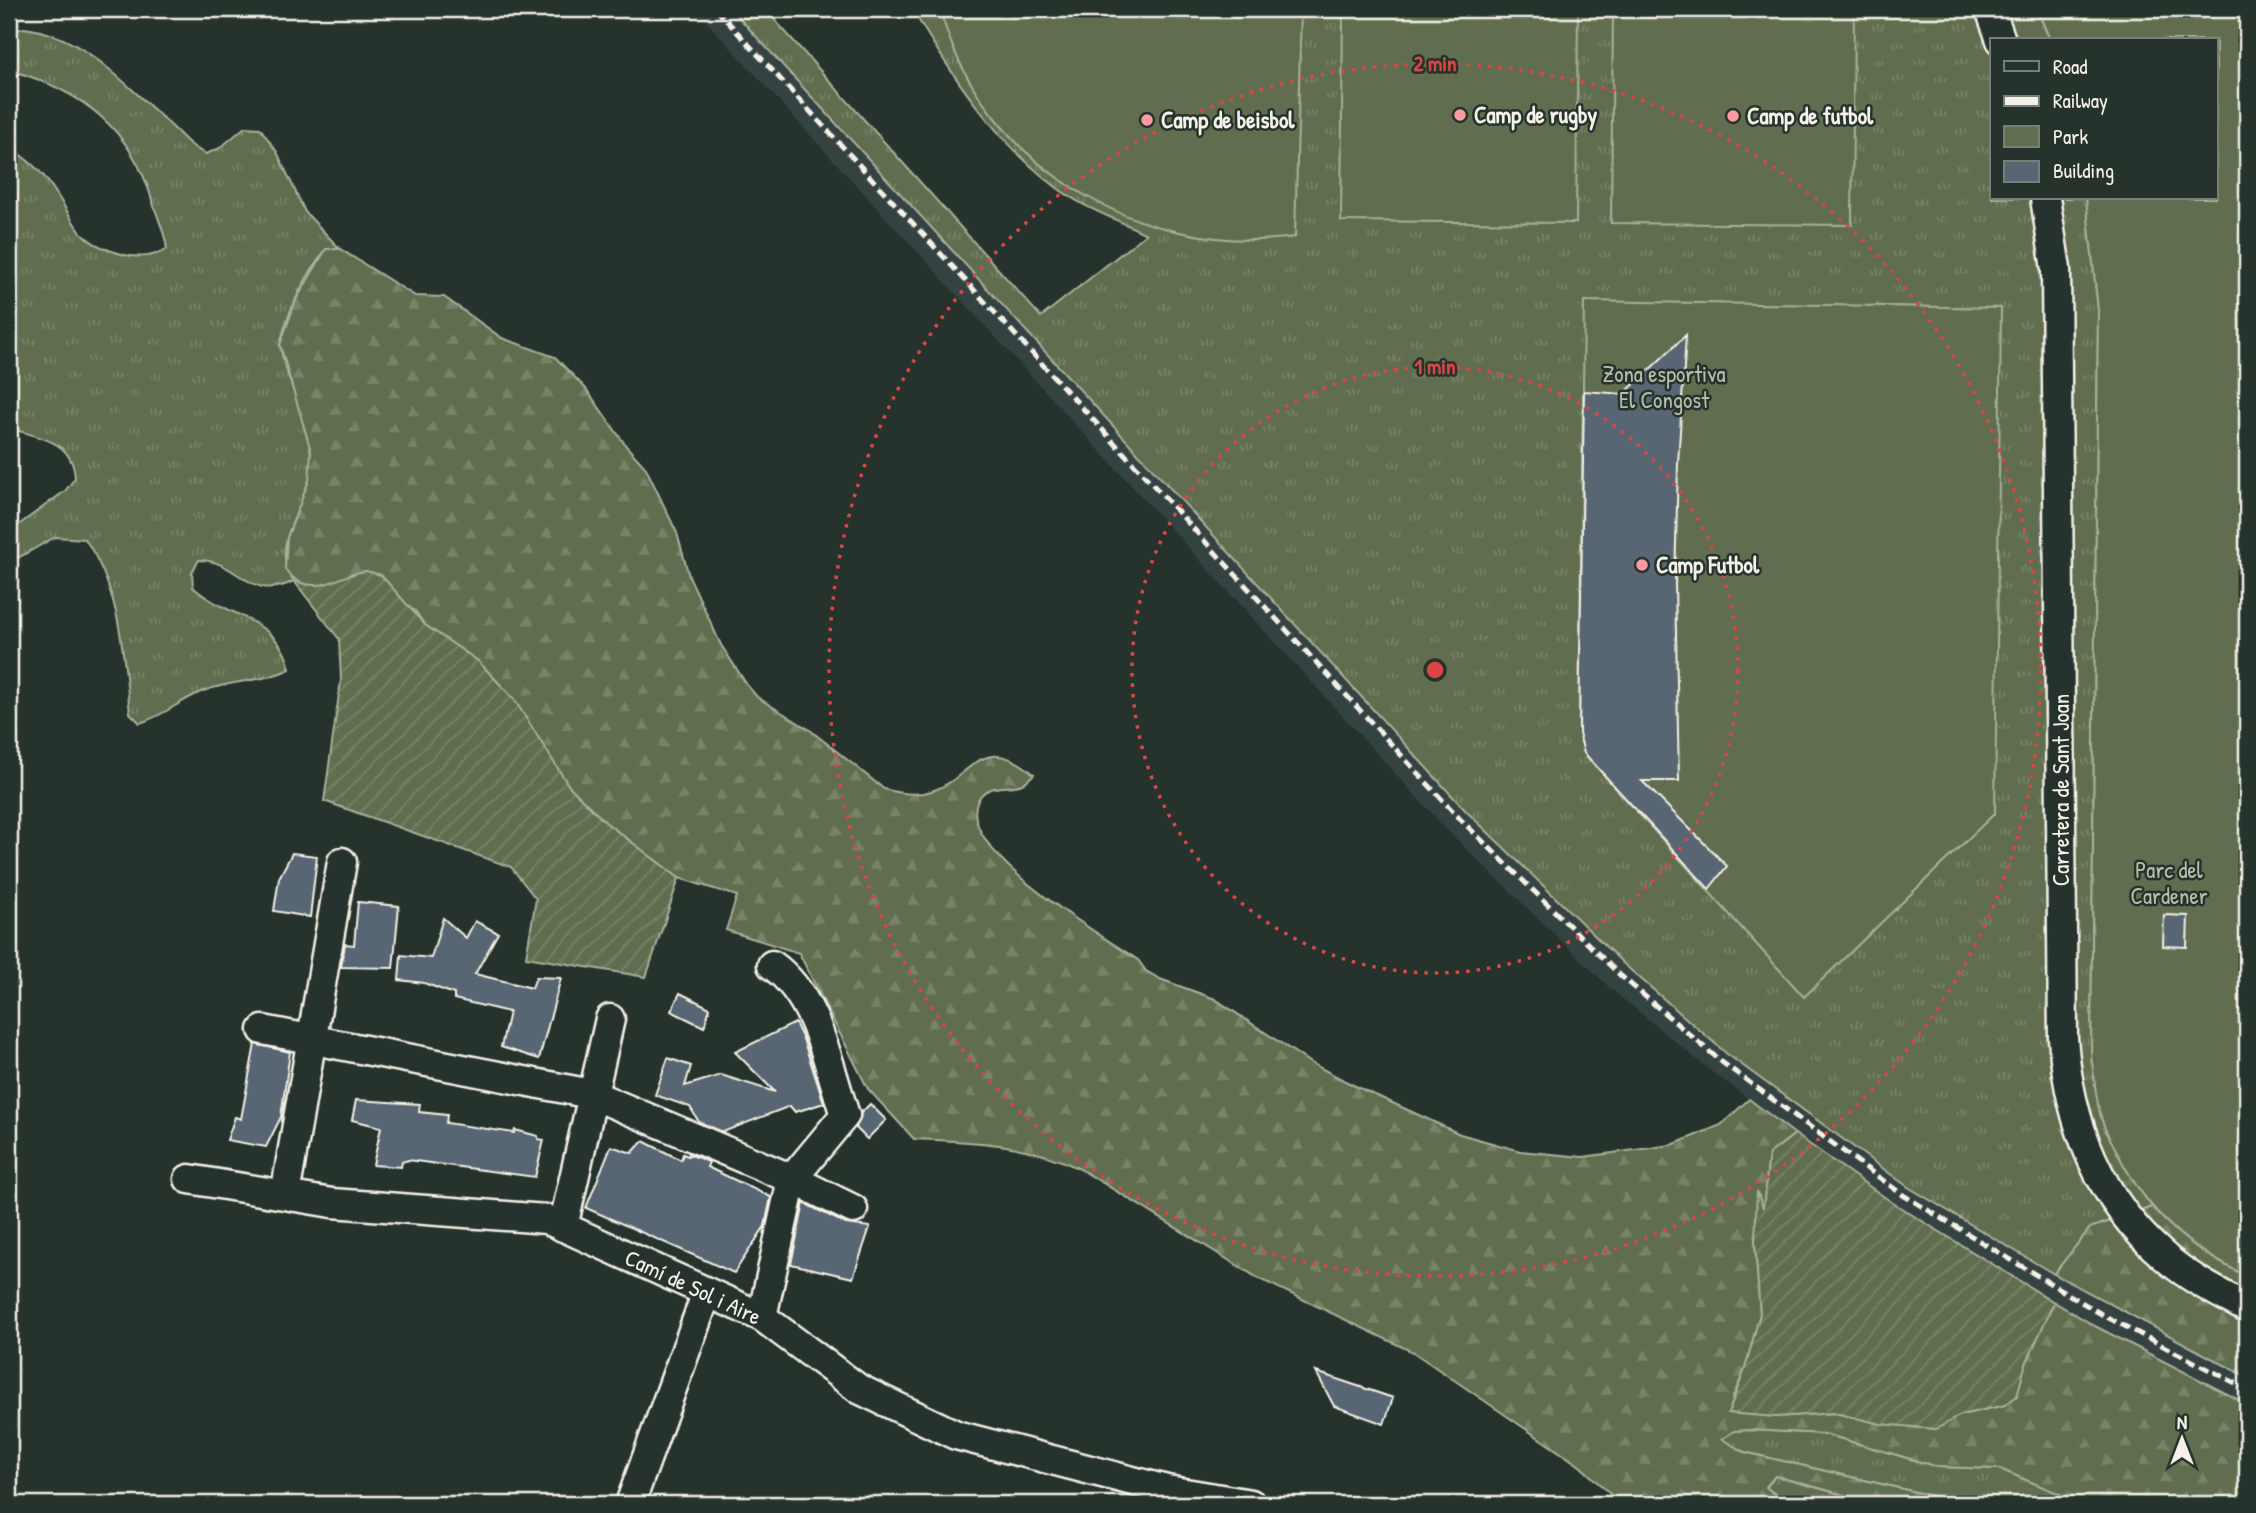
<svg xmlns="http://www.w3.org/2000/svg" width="2256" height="1513" viewBox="0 0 2256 1513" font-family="'Patrick Hand',sans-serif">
  <defs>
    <pattern id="grass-tufts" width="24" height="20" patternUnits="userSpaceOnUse" patternTransform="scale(1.75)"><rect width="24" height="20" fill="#616e4f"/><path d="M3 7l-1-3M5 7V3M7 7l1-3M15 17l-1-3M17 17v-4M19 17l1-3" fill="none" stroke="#788368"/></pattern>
    <pattern id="forest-firs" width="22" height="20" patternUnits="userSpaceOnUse" patternTransform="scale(1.75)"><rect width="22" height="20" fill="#616e4f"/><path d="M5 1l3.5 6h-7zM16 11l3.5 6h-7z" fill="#788368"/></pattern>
    <pattern id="garden-furrows" width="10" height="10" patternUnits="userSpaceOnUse" patternTransform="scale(1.75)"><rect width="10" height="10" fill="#616e4f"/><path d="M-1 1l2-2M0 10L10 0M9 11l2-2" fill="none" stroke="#788368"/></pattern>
  </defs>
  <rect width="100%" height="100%" fill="#26332d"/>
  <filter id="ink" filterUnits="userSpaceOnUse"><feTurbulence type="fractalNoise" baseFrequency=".0143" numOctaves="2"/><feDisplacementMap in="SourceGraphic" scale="14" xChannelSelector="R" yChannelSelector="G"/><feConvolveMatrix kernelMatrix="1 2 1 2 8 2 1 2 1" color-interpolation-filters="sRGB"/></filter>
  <g filter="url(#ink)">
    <!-- built -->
    <path fill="#354242" d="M 695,9 L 731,9 L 1466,811 L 1626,966 L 1727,1054 L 1908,1187 L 2109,1306 L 2247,1377 L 2247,1404 L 2095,1326 L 1893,1203 L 1712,1072 L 1610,988 L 1447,830 Z"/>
    <!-- grass -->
    <path fill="url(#grass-tufts)" stroke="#aab09c" stroke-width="2" d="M 731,9 L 765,9 L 1041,317 L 1146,234 C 1117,219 1081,207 1056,187 C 994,140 951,74 912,9 L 2037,9 L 2050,40 L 1992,40 L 1992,198 L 2086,198 L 2098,310 L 2091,1057 L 2102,1120 L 2126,1169 L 2152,1207 L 2090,1228 L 2054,1274 L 1908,1187 L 1727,1054 L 1626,966 L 1466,811 Z
      M 24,28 C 82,34 124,83 165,120 C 180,133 188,146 206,154 L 220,148 L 245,127 L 260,128 L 277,152 L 305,212 L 340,249 L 326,250 C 305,276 287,312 280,345 C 287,389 320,435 309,481 C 301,513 269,549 294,581 C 249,604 239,560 199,560 L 192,572 L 193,587 C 226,618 279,617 290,669 C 261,683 227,680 199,693 C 178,702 165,715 140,723 L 130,713 C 123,652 121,592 85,539 L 55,537 L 9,563 L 9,532 L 65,491 L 75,478 C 73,440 40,438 9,428 L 9,146 C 23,157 39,168 49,183 C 78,222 72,242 125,255 C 142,258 152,257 167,249 C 165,232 158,219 153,203 C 132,129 82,90 9,70 L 9,32 Z
      M 1749,1430 L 1825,1434 L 1938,1467 L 2000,1469 L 2084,1504 L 1967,1504 L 1744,1452 L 1721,1439 L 1733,1431 Z
      M 1775,1476 L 1877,1504 C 1840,1504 1795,1513 1766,1487 Z"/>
    <!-- forest -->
    <path fill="url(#forest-firs)" stroke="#aab09c" stroke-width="2" d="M 326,249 L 340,249 L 415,296 L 444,297 L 502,338 L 555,357 L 586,389 L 627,447 L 646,468 L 677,533 L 689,576 L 721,645 L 747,685 L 757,697 L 810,730 L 884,789 C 898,793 913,796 928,792 C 971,782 979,728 1034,774 C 1031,777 1026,782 1022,784 C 1008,790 987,782 978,800 C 953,850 1103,936 1138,960 L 1146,971 L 1160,979 L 1215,999 L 1309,1062 L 1351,1084 L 1460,1134 L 1520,1151 L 1583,1157 L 1672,1145 L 1721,1125 L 1749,1099 L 1795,1134 L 1769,1154 L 1763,1211 L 1758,1194 L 1755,1242 L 1760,1314 L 1744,1372 L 1732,1399 L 1775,1417 L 1835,1413 L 1895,1425 L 1936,1429 L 1960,1415 L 2005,1405 C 2026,1372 2036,1336 2054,1302 L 2095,1326 L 2247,1404 L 2247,1504 L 2084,1504 L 2000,1469 L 1938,1467 L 1825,1434 L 1749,1430 L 1734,1431 L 1722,1439 L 1744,1452 L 1967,1504 L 1877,1504 L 1775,1476 L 1766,1487 L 1776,1496 L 1795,1504 L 1621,1504 L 1580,1466 L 1413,1352 L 1258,1278 L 1080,1169 C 1024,1142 974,1142 914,1139 L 868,1089 L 799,953 L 726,930 L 737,896 L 679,878 L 605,822 L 568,786 L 514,699 L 478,661 L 425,625 L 415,611 L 352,573 C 329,589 303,593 285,569 L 287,538 L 309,480 L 311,451 L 280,345 L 296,300 Z
      M 2152,1207 C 2180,1238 2209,1259 2247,1276 L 2247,1377 L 2054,1274 L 2090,1228 Z"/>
    <!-- park -->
    <path fill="#616e4f" stroke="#aab09c" stroke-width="2" d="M 940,9 L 1301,9 L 1295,237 C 1139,258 981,164 940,9 Z
      M 1343,9 L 1578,9 L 1576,223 L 1341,221 Z
      M 1613,9 L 1854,9 L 1852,225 L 1611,223 Z
      M 2037,9 L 2242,9 L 2247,40 L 2247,1276 C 2188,1248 2148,1213 2118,1154 C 2113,1143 2105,1132 2102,1120 C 2095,1100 2095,1077 2091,1057 L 2098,310 L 2086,198 L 2216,198 L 2216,40 L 2050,40 Z
      M 1584,301 L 2001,308 L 1995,813 L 1804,997 L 1584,753 L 1579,733 Z"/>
    <!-- garden -->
    <path fill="url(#garden-furrows)" stroke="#aab09c" stroke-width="2" d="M 366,571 L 381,575 L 425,625 L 478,661 L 514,699 L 569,786 L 605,822 L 679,878 L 646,977 L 526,957 L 536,899 L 511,867 L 324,801 L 341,680 L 339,639 L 294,581 C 329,593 335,575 366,571 Z
      M 1795,1134 L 1893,1203 L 2054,1302 L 2025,1366 L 2017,1396 L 2005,1405 L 1961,1415 L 1936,1429 L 1881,1424 L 1835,1413 L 1775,1417 L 1728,1413 L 1744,1372 L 1760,1314 L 1755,1242 L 1757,1191 L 1763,1208 L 1769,1154 Z"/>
    <!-- building -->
    <path fill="#586572" stroke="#f4f1e8" stroke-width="2" d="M 1686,335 L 1678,463 L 1675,584 L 1679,781 L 1642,781 L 1727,866 L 1709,889 L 1584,753 L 1579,733 L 1584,391 L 1624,394 Z
      M 292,853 L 317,856 L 310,917 L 274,911 L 279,878 Z
      M 358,902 L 399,906 L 393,968 L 341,967 L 345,944 L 354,945 Z
      M 2164,915 L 2188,916 L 2187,947 L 2163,946 Z
      M 443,918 L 466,938 L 475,921 L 498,933 L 475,974 L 532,988 L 536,977 L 561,978 L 539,1059 L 501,1047 L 509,1012 L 454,999 L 454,994 L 424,983 L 399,980 L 401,955 L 431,958 Z
      M 680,993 L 710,1008 L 704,1027 L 671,1011 Z
      M 795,1023 L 803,1039 L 824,1103 L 795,1112 L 790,1106 L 723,1132 L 699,1122 L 690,1107 L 655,1095 L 668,1058 L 691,1066 L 685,1086 L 721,1075 L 775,1092 L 735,1052 Z
      M 255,1044 L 290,1052 L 281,1117 L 266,1147 L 227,1140 L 235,1117 L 241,1119 Z
      M 356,1100 L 420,1104 L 419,1112 L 447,1115 L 446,1123 L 514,1133 L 515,1130 L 538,1136 L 538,1139 L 544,1140 L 535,1177 L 408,1160 L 402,1162 L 401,1167 L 373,1165 L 381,1127 L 352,1120 Z
      M 870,1104 L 886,1120 L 867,1139 L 856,1128 L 861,1113 Z
      M 643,1141 L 681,1160 L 683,1154 L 688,1156 L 689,1154 L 709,1162 L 707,1167 L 771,1197 L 765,1226 L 734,1273 L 586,1208 L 611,1146 L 632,1153 Z
      M 804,1203 L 846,1224 L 870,1227 L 853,1278 L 791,1264 Z
      M 1316,1372 L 1393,1398 L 1384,1424 L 1334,1406 Z"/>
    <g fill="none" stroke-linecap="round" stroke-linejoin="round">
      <defs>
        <path id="minor" d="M 1990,9 L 2001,40
          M 2045,198 L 2056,269 L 2063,1038 C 2069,1122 2099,1201 2165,1257 C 2189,1278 2219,1293 2247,1308
          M 263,1030 L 591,1094 L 792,1179 L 853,1209
          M 189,1179 L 332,1203 L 546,1219 L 762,1317 L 859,1389 L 956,1435 L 1167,1490 L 1251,1504
          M 285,1195 L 342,862
          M 563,1227 L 610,1019
          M 762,1317 L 792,1179 L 845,1115 C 827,1063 818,998 772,965
          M 630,1504 L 707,1292"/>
      </defs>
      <!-- minor casing -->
      <use href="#minor" stroke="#f4f1e8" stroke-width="33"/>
      <!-- minor -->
      <use href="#minor" stroke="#26332d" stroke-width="28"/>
      <!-- rail -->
      <path stroke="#f4f1e8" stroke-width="5" stroke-dasharray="10 5" stroke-linecap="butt" d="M 716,9 L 1460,819 L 1621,976 L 1723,1063 L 1903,1195 L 2103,1315 L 2247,1389"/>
    </g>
  </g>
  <!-- distance rings -->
  <g fill="none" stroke="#da4645" stroke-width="3.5" stroke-dasharray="3.5 7">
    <circle cx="1435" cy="670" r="303"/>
    <circle cx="1435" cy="670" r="606"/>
  </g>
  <!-- markers -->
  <g fill="#ff9aa2" stroke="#26332d" stroke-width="2.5">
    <circle cx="1460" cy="115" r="7"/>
    <circle cx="1733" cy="116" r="7"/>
    <circle cx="1147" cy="120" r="7"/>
    <circle cx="1642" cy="565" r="7"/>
  </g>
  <g text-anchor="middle" stroke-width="5" stroke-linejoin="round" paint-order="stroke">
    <!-- poi labels -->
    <g font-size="23" font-weight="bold" fill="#f4f1e8" stroke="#26332d" text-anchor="start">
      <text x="1474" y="123">Camp de rugby</text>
      <text x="1747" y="124">Camp de futbol</text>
      <text x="1161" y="128">Camp de beisbol</text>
      <text x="1656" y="573">Camp Futbol</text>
    </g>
    <!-- park labels -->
    <g font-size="23" fill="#b9bdab" stroke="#26332d">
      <text x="1664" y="382">Zona esportiva<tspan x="1664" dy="26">El Congost</tspan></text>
      <text x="2169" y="878">Parc del<tspan x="2169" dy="26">Cardener</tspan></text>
    </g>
    <!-- street labels -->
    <g font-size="23" fill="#f4f1e8" stroke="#26332d">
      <text transform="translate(2061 790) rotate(-90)" y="8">Carretera de Sant Joan</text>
      <text transform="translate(693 1287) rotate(25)" y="8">Camí de Sol i Aire</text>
    </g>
  </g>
  <circle cx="1435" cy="670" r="10" fill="#da4645" stroke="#26332d" stroke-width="3.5"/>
  <g font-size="21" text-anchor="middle" font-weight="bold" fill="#da4645" stroke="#26332d" stroke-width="5" stroke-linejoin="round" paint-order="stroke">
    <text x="1435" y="71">2 min</text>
    <text x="1435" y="374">1 min</text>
  </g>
  <!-- margin -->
  <rect width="2256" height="1513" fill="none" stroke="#26332d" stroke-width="35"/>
  <rect x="18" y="18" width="2221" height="1478" fill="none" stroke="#f4f1e8" stroke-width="2.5" filter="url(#ink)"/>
  <!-- legend -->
  <rect x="1990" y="38" width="228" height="161" fill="#26332d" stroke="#787f78" stroke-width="2"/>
  <rect x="2004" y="61" width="35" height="10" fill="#26332d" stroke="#787f78" stroke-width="2"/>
  <text x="2053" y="74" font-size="21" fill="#f4f1e8">Road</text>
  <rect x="2004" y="96" width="35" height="10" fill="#f4f1e8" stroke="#787f78" stroke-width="2"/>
  <text x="2053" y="108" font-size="21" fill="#f4f1e8">Railway</text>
  <rect x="2004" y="126" width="35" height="21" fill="#616e4f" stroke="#787f78" stroke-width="2"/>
  <text x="2053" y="144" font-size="21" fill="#f4f1e8">Park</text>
  <rect x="2004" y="161" width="35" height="21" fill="#586572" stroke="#787f78" stroke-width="2"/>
  <text x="2053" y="178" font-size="21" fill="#f4f1e8">Building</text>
  <!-- north arrow -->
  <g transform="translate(2182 1439)" stroke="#26332d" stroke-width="5" paint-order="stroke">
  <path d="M0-5L12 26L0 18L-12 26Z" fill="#f4f1e8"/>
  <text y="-10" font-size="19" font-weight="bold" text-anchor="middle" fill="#f4f1e8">N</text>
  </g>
</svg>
